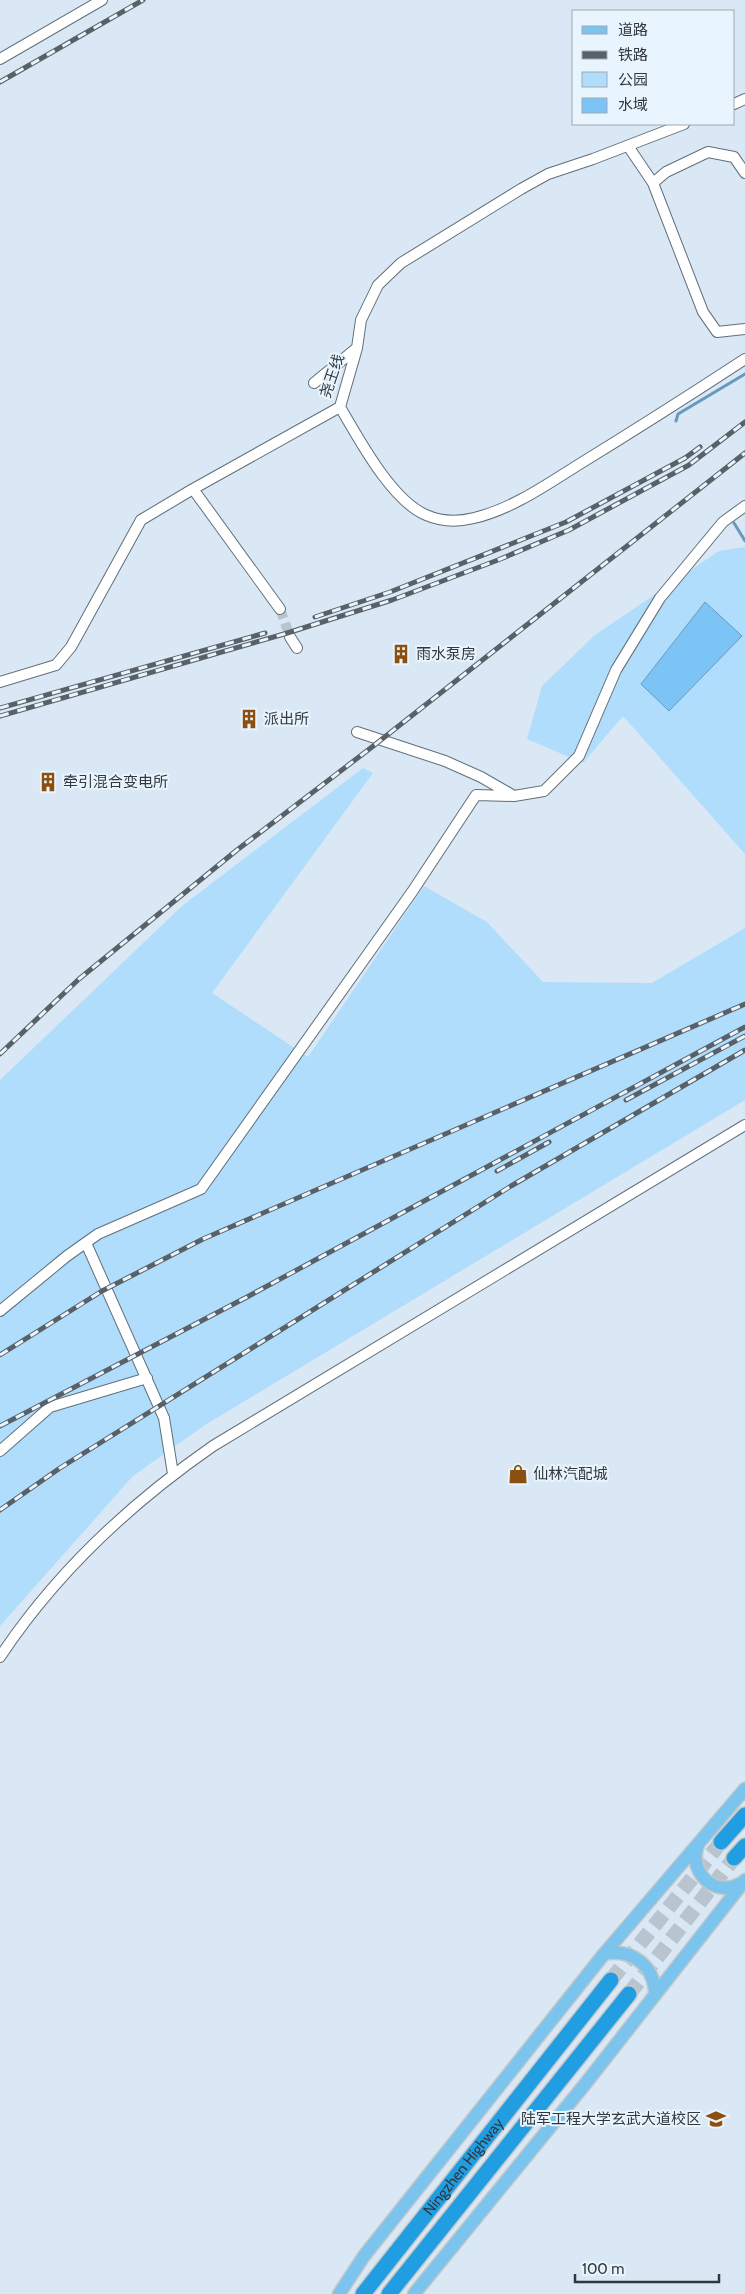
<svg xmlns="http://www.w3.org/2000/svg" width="745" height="2294" viewBox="0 0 745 2294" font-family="Cabin,'Noto Sans SC',sans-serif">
  <rect width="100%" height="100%" fill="#d9e8f4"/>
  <!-- green -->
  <path fill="#b1ddfc" d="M 745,547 L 745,854 L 623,716 L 583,763 L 527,739 L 542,686 L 595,635 L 719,551 Z
    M 363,768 L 373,773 L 212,993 L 308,1057 L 424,886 L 487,922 L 543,982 L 652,983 L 745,928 L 745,1100 L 205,1425 L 133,1476 L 0,1626 L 0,1080 L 182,906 Z"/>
  <!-- water -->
  <path fill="#7dc4f6" stroke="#669abe" d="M 705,602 L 742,636 L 669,711 L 641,684 Z"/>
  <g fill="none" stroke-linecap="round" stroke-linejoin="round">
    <!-- stream -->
    <path stroke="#669abe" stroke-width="3" d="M 676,421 L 678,414 L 745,374
      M 734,523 L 745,541"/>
    <!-- minor-tunnel -->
    <path stroke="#b8c5cf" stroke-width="10" stroke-dasharray="10 5" stroke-linecap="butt" d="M 280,609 L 290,637"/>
    <!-- highway-tunnel -->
    <path stroke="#b8c5cf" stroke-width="15" stroke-dasharray="15 8" stroke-linecap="butt" d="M 611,1980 L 721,1842
      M 629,1994 L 734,1858"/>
    <defs>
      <path id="minor" d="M 0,59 L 102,0
        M 734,104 L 745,99
        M 628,146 L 653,183 L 666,172 L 708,152 L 734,157 L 745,173
        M 653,183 L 703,312 L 717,332 L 745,329
        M 314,383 L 357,348
        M 340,407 C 359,439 391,500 426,515 C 442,522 458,522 474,518 C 512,509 546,485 578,465 C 635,430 690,395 745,359
        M 193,489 L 280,609
        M 290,637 L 297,648
        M 0,682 L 56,665 L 71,647 L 141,520 L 193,489 L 340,407 L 357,348 L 361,320 L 378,285 L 401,263 L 521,189 L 548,174 L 593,159 L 684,124
        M 357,732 L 445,761 L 481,777 L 514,796 L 544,791 L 579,756 L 616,670 L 660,598 L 723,522 L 745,506
        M 86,1243 L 164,1418 L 173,1474
        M 0,1311 L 67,1256 L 98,1234 L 201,1189 L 412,892 L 476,795 L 514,796
        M 0,1451 L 50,1407 L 147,1378
        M 0,1657 C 55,1574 131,1503 213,1446 L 745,1125"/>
      <path id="major" d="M 698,1845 C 687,1873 717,1900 743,1882
        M 604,1954 C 632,1948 655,1966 655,1995
        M 339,2294 L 364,2256 L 604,1954 L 745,1789
        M 414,2294 L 586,2083 L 745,1880"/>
      <g id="highway">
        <path d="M 721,1842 L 745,1815"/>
        <path d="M 734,1858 L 745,1846"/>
        <path id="s1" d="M 363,2294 L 611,1980"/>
        <path d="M 389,2294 L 629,1994"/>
      </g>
    </defs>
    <!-- minor casing -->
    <use href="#minor" stroke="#626f79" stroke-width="12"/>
    <!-- major casing -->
    <use href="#major" stroke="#c6c7c9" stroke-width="15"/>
    <!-- highway casing -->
    <use href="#highway" stroke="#c6c7c9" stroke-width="18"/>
    <!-- minor -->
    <use href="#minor" stroke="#fff" stroke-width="10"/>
    <!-- major -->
    <use href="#major" stroke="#7ac4ed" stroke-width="12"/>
    <!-- highway -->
    <use href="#highway" stroke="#219de1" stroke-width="15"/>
    <defs>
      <path id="rail" d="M 0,82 L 143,0
        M 315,617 L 390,592 L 566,522 L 685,458 L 700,447
        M 0,708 L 265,633
        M 0,716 L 284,634 L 392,600 L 498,560 L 569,530 L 689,465 L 745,422
        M 0,1054 L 79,979 L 237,850 L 372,747 L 745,453
        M 626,1100 L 745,1036
        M 497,1171 L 549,1142
        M 0,1355 L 102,1291 L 203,1239 L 745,1004
        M 0,1426 L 247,1297 L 745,1027
        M 0,1510 L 60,1468 L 511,1186 L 745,1050"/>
    </defs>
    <!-- rail casing -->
    <use href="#rail" stroke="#596168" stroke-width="5"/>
    <!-- rail -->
    <use href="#rail" stroke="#e9f5fe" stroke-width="3" stroke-dasharray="9" stroke-linecap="butt"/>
  </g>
  <!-- icons -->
  <defs>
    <symbol id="building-bare" viewBox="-9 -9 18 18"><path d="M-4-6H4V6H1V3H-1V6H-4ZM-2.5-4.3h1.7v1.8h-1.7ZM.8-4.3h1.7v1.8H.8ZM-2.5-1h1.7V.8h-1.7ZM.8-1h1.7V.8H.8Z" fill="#8b4f0f" stroke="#e9f5fe" stroke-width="2.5" paint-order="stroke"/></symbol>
    <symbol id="shop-bare" viewBox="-9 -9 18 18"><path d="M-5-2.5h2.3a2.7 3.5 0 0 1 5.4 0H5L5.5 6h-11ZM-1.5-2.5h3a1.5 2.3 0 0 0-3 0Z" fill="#8b4f0f" stroke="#e9f5fe" stroke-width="2.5" paint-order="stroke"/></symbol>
    <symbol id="university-bare" viewBox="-9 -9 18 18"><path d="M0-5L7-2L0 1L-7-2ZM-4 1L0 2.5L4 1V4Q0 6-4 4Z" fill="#8b4f0f" stroke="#e9f5fe" stroke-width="2.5" paint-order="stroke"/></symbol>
  </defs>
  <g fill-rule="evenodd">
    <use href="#building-bare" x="387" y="640" width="28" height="28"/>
    <use href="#building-bare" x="235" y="705" width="28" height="28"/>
    <use href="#building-bare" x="34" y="768" width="28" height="28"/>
    <use href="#shop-bare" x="504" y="1460" width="28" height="28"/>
    <use href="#university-bare" x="702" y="2105" width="28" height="28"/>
  </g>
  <g text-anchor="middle" stroke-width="4" stroke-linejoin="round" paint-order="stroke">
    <!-- street labels -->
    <g font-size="15" fill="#32383d" stroke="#e9f5fe">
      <text transform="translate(332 376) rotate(-71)" y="5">尧王线</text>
      <text dy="5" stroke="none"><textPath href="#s1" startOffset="162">Ningzhen Highway</textPath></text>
    </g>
    <!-- poi labels -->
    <g font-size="15" fill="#32383d" stroke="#e9f5fe" text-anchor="start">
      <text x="416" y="659">雨水泵房</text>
      <text x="264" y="724">派出所</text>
      <text x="63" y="787">牵引混合变电所</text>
      <text x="533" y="1479">仙林汽配城</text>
      <text x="701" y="2124" text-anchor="end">陆军工程大学玄武大道校区</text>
    </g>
  </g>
  <!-- legend -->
  <rect x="572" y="10" width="162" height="115" fill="#e9f5fe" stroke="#a0a9b1"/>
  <rect x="582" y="26" width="25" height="8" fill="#7ac4ed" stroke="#a0a9b1"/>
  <text x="618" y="35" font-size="15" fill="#32383d">道路</text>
  <rect x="582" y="51" width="25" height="8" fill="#596168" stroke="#a0a9b1"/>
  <text x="618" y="60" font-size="15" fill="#32383d">铁路</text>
  <rect x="582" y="72" width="25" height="15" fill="#b1ddfc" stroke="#a0a9b1"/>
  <text x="618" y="85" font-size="15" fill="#32383d">公园</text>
  <rect x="582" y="98" width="25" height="15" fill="#7dc4f6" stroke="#a0a9b1"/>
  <text x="618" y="110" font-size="15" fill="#32383d">水域</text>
  <!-- scale -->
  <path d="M575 2274v8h144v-8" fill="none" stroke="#32383d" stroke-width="2.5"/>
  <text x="582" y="2274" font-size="15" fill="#32383d" stroke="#e9f5fe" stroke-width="4" paint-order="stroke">100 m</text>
</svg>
